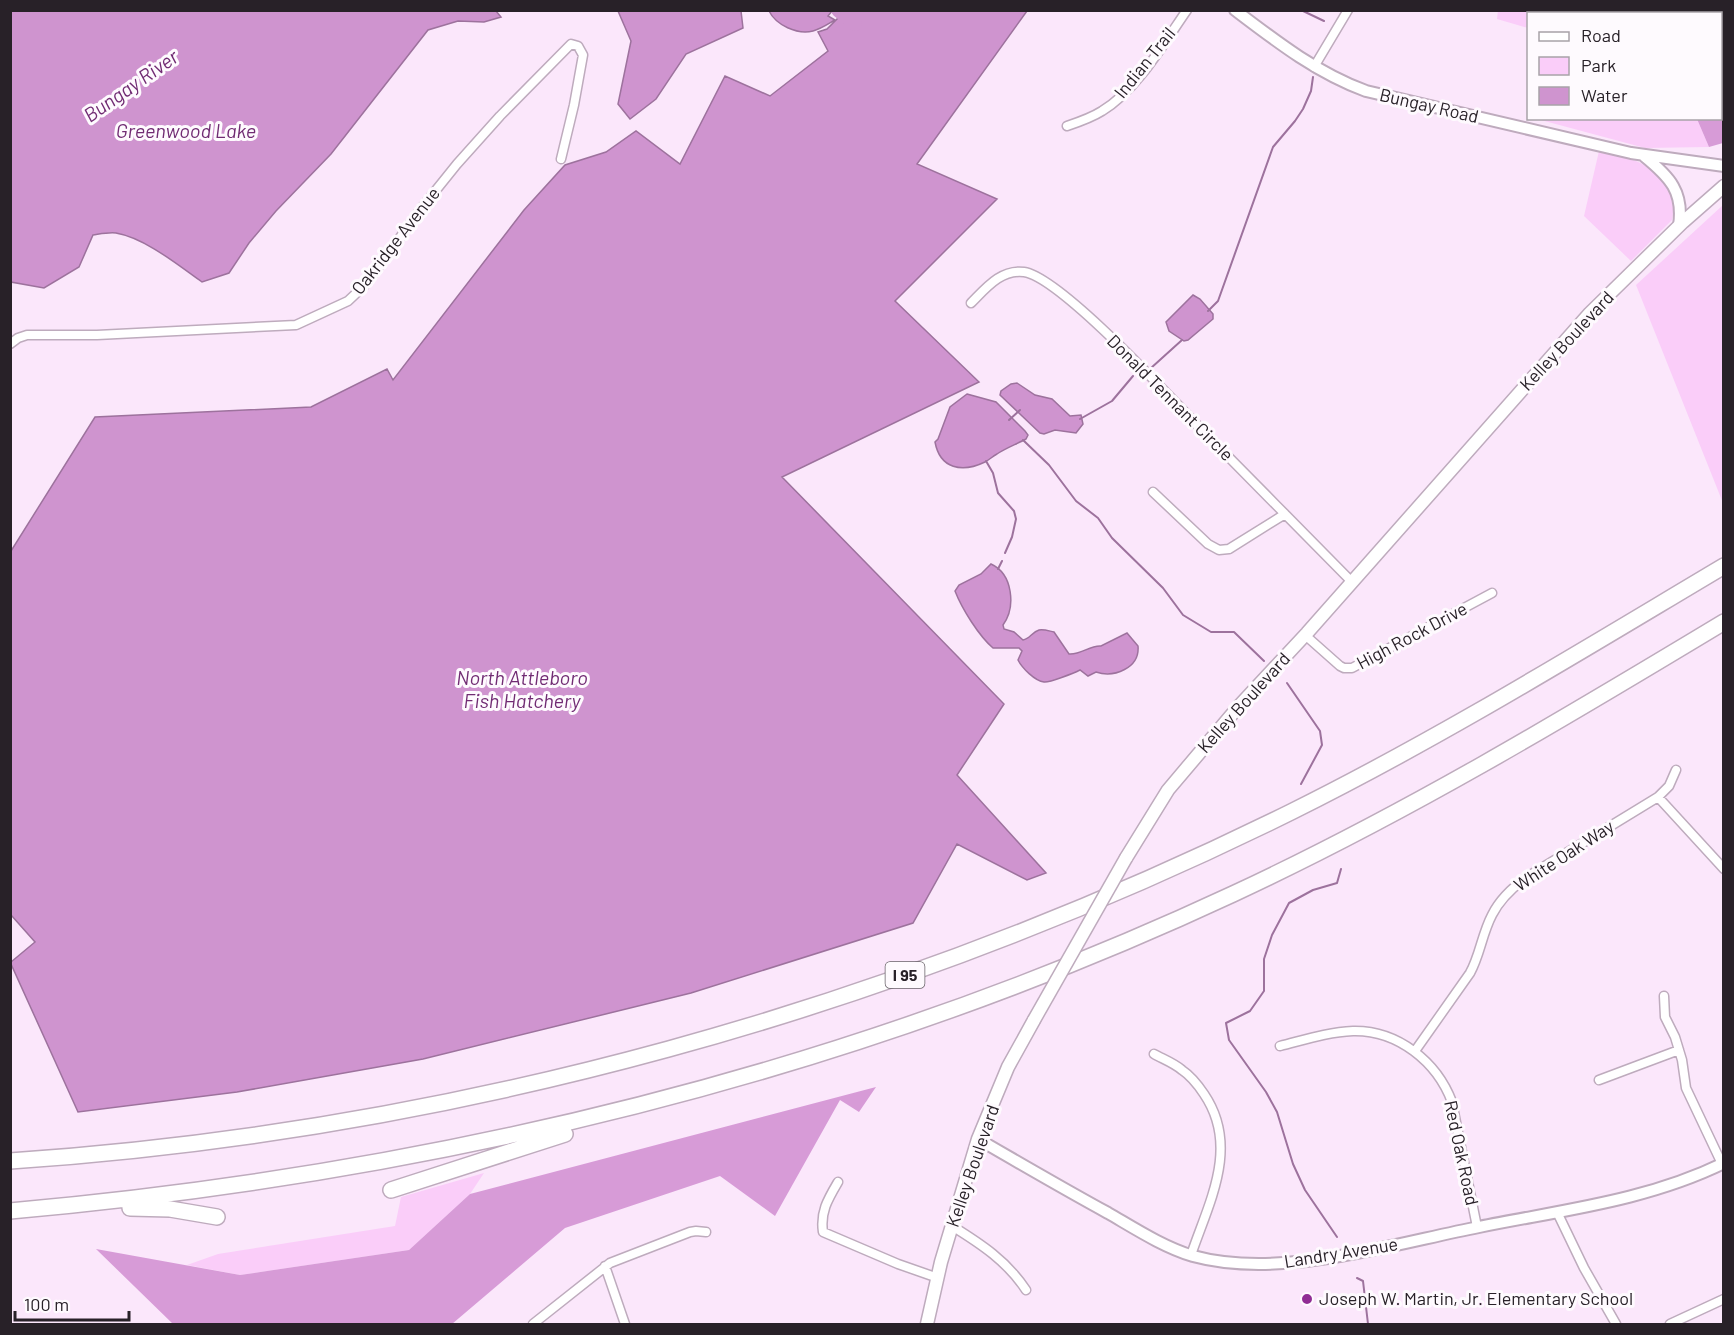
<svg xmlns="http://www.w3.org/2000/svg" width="1734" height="1335" viewBox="0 0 1734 1335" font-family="Barlow,sans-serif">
  <rect width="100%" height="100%" fill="#fbe7fb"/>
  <!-- green -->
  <path fill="#facdf9" d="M 1498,10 L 1650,10 L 1652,13 L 1528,14 L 1528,28 L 1497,19 Z
    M 1537,119 L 1697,119 L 1709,147 L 1645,148 Z
    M 1599,151 C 1611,154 1625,156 1636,161 C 1660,171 1678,194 1672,220 L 1631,261 L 1584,216 Z
    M 1723,205 L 1723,503 L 1636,285 Z
    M 484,1173 L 470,1194 L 409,1250 L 240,1275 L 187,1265 L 218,1254 L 395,1226 L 401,1197 Z"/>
  <!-- forest -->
  <path fill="#d79bd7" d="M 1721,95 L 1723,102 L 1723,143 L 1709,147 L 1697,119 L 1720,118 Z
    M 876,1087 L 859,1112 L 840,1100 L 775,1216 L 720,1176 L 565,1228 L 452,1324 L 173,1324 L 96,1249 L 240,1275 L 409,1250 L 470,1194 Z"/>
  <!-- water -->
  <path fill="#cf94cf" stroke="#9d729d" stroke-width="1.5" d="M 496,11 L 501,17 L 484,22 L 458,21 L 428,30 L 331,154 L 276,211 L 249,243 L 229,273 L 202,282 C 178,265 145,238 116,233 C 109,232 100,234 93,235 L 79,267 L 44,288 L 11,282 L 11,11 Z
    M 618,11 L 741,11 L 743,28 L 686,54 L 656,99 L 630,119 L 618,104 L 631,41 Z
    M 769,11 L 832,11 L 828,16 L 835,20 C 828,24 821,29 813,31 C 797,35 776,25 769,11 Z
    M 845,11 L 1027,11 L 917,164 L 997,199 L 895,301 L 979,382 L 782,477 L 1004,704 L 957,775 L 1046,873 L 1027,880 L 957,844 L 913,923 L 691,993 L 423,1059 L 237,1092 L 78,1112 L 11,964 L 11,962 L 35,942 L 11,915 L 11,551 L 95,417 L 311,407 L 387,369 L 393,380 L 524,210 L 565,165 L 606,152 L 636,131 L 680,164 L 725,76 L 770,96 L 828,51 L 818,32 L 827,29 Z
    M 1193,295 L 1200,299 L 1213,314 L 1213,319 L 1188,340 L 1184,341 L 1169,331 L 1166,322 Z
    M 1017,383 L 1035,395 L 1052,399 L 1070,416 L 1081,415 L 1083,424 L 1076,433 L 1055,430 L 1044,434 L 1040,433 L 1000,395 L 1001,391 L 1011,384 Z
    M 967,394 L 996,402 L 1025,431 L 1028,435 L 1026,439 C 1017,444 1006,448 997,454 C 993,456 989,460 985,462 C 962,473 940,469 935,442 L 938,439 L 950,407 Z
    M 991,564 C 1013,574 1016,607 1003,625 L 1004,629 L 1014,632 L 1023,640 C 1030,639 1032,632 1039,630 C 1044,629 1049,631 1054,632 L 1069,654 C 1081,655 1090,645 1101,646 L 1127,633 L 1138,646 C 1140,668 1114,678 1096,672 L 1088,676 L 1080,670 C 1074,673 1049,683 1044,682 C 1035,681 1022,668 1018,660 L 1022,651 L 1019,648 L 993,648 C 979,636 962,609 955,591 L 959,585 L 981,574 Z"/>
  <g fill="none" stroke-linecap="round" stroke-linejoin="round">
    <!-- stream -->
    <path stroke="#9d729d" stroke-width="2" d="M 1301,10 L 1324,21
      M 1605,10 L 1606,14
      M 1208,311 L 1218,301 L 1273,147 L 1295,121 L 1303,109 L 1311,91 L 1313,77
      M 1151,368 L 1182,340
      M 1080,419 L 1112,401 L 1133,376
      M 1009,420 L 1020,410
      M 1023,440 L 1049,465 L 1076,501 L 1098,518 L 1112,538 L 1163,588 L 1183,615 L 1211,632 L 1234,632 L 1264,661
      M 986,461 L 993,473 L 998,493 L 1014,511 L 1016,519 L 1012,537 L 1005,553
      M 998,569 L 1002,561
      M 1287,683 L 1320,731 L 1322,745 L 1301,784
      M 1337,1237 L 1305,1190 L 1293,1164 L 1277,1112 L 1266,1092 L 1229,1040 L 1226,1023 L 1250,1011 L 1264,991 L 1264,959 L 1272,935 L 1289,903 L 1313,890 L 1337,883 L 1341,869
      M 1357,1278 L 1363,1281 L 1368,1324"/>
    <!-- river -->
    <path stroke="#cf94cf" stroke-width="14" d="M 838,10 L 855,24"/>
    <defs>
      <path id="minor" d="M 1314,67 L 1348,10
        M 1067,126 C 1079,122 1091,118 1102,111 C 1137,90 1164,43 1187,10
        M 971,303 C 986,288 1001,269 1024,272 C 1060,277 1171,398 1201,429 C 1251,480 1302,531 1352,582
        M 10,344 L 18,338 L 27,335 L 97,335 L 296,325 L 348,301 L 366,284 L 420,210 L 457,164 L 500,116 L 571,44 L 578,46 L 583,55 L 574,105 L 561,159
        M 1153,492 L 1208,544 L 1219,550 L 1229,549 L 1285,514
        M 1305,635 L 1340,666 L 1344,668 L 1352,668 L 1492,593
        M 1658,797 L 1724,869
        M 1664,996 L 1665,1017 L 1675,1037 L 1682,1060 L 1686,1088 L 1722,1164
        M 1280,1046 C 1304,1040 1328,1032 1353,1031 C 1398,1030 1437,1062 1452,1102 L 1477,1227
        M 1415,1051 L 1470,973 C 1480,955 1482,934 1492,915 C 1500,899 1513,887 1527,877 L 1658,797 L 1669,786 L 1676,770
        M 1154,1054 C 1163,1059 1174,1063 1182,1070 C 1191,1076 1198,1085 1204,1094 C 1240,1147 1209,1202 1191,1255
        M 1599,1080 L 1679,1050
        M 838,1182 C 828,1199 820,1212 823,1232 L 898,1264 L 938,1278
        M 1557,1212 L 1584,1268 L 1616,1324
        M 952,1226 C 981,1244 1007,1261 1026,1290
        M 605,1266 L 625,1324
        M 533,1324 L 610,1263 L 690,1232 L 696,1231 L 706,1232
        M 1670,1324 L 1724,1299"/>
      <path id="tertiary" d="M 1235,10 C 1277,42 1317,73 1366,91 L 1631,153 L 1724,166
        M 1644,156 C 1670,177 1684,192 1679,226
        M 978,1139 C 1021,1164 1064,1189 1108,1213 C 1134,1228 1163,1247 1193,1256 C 1280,1280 1392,1244 1479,1227 C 1562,1210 1646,1201 1724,1163"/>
      <path id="secondary" d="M 1126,858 L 1168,790 L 1239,706 L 1307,633 L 1590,313 L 1683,222 L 1724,186
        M 927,1324 L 941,1262 L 978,1139 L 1008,1067 L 1034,1020"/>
      <path id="motorway" d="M 10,1161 C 455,1131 893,1009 1291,812 C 1440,738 1581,651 1724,566
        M 391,1190 L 565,1134
        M 130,1208 L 170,1209 L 217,1217
        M 10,1211 C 436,1173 845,1075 1233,894 C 1403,815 1563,719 1724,622"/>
    </defs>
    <!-- minor casing -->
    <use href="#minor" stroke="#beabbd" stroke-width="11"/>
    <!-- tertiary casing -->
    <use href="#tertiary" stroke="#beabbd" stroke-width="14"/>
    <!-- secondary casing -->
    <use href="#secondary" stroke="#beabbd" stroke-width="15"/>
    <!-- motorway casing -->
    <use href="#motorway" stroke="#beabbd" stroke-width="18"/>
    <!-- minor -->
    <use href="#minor" stroke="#fff" stroke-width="8"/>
    <!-- tertiary -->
    <use href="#tertiary" stroke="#fff" stroke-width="10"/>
    <!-- secondary -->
    <use href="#secondary" stroke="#fff" stroke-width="12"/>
    <!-- motorway -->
    <use href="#motorway" stroke="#fff" stroke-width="15"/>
    <defs>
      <path id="secondary-bridge" d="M 1034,1020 L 1126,858"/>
    </defs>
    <!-- secondary-bridge casing -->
    <use href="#secondary-bridge" stroke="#beabbd" stroke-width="15" stroke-linecap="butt"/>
    <!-- secondary-bridge -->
    <use href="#secondary-bridge" stroke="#fff" stroke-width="12"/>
  </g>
  <!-- markers -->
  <circle fill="#902d94" stroke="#fefafe" stroke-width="2" cx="1307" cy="1299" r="6"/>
  <g text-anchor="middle" stroke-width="6" stroke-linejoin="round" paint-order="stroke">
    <!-- shield labels -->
    <rect fill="#fefafe" stroke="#686268" stroke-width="1.5" x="885.5" y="962" width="39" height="26" rx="4.5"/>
    <g font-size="16" font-weight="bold" fill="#282128">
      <text x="905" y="981">I 95</text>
    </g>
    <!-- street labels -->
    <g font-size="18" fill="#282128" stroke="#fefafe">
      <text transform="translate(1145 63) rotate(-51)" y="6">Indian Trail</text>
      <text transform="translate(1429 106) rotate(13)" y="6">Bungay Road</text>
      <text transform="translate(396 241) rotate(-52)" y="6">Oakridge Avenue</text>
      <text transform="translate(1567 341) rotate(-47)" y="6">Kelley Boulevard</text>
      <text transform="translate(1170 398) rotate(45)" y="6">Donald Tennant Circle</text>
      <text transform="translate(1412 636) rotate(-28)" y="6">High Rock Drive</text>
      <text transform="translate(1244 703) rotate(-48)" y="6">Kelley Boulevard</text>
      <text transform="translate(1564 856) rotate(-33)" y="6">White Oak Way</text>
      <text transform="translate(1461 1153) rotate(78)" y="6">Red Oak Road</text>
      <text transform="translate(973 1166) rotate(-71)" y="6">Kelley Boulevard</text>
      <text transform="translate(1341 1253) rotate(-9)" y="6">Landry Avenue</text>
    </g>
    <!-- poi labels -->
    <g font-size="18" fill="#282128" stroke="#fefafe" text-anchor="start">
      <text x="1319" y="1305">Joseph W. Martin, Jr. Elementary School</text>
    </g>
    <!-- water labels -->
    <g font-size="20" font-style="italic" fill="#712b73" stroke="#fefafe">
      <text transform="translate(131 86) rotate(-35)" y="7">Bungay River</text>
      <text x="186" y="138">Greenwood Lake</text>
      <text x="522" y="685">North Attleboro<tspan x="522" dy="23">Fish Hatchery</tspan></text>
    </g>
  </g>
  <!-- border -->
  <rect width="1734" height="1335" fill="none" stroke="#282128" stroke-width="24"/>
  <!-- legend -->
  <rect x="1527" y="12" width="195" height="108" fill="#fefafe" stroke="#a8a3a8" stroke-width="1.5"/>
  <rect x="1539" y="32" width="30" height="9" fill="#ffffff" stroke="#a8a3a8" stroke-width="1.5"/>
  <text x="1581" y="42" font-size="18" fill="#282128">Road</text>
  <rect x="1539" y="57" width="30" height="18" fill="#facdf9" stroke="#a8a3a8" stroke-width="1.5"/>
  <text x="1581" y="72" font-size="18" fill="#282128">Park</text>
  <rect x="1539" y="87" width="30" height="18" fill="#cf94cf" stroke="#a8a3a8" stroke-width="1.5"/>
  <text x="1581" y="102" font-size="18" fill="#282128">Water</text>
  <!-- scale -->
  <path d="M15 1311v9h114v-9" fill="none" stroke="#282128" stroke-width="3"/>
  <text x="24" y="1311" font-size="18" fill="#282128" stroke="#fefafe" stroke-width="4.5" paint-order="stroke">100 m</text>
</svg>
